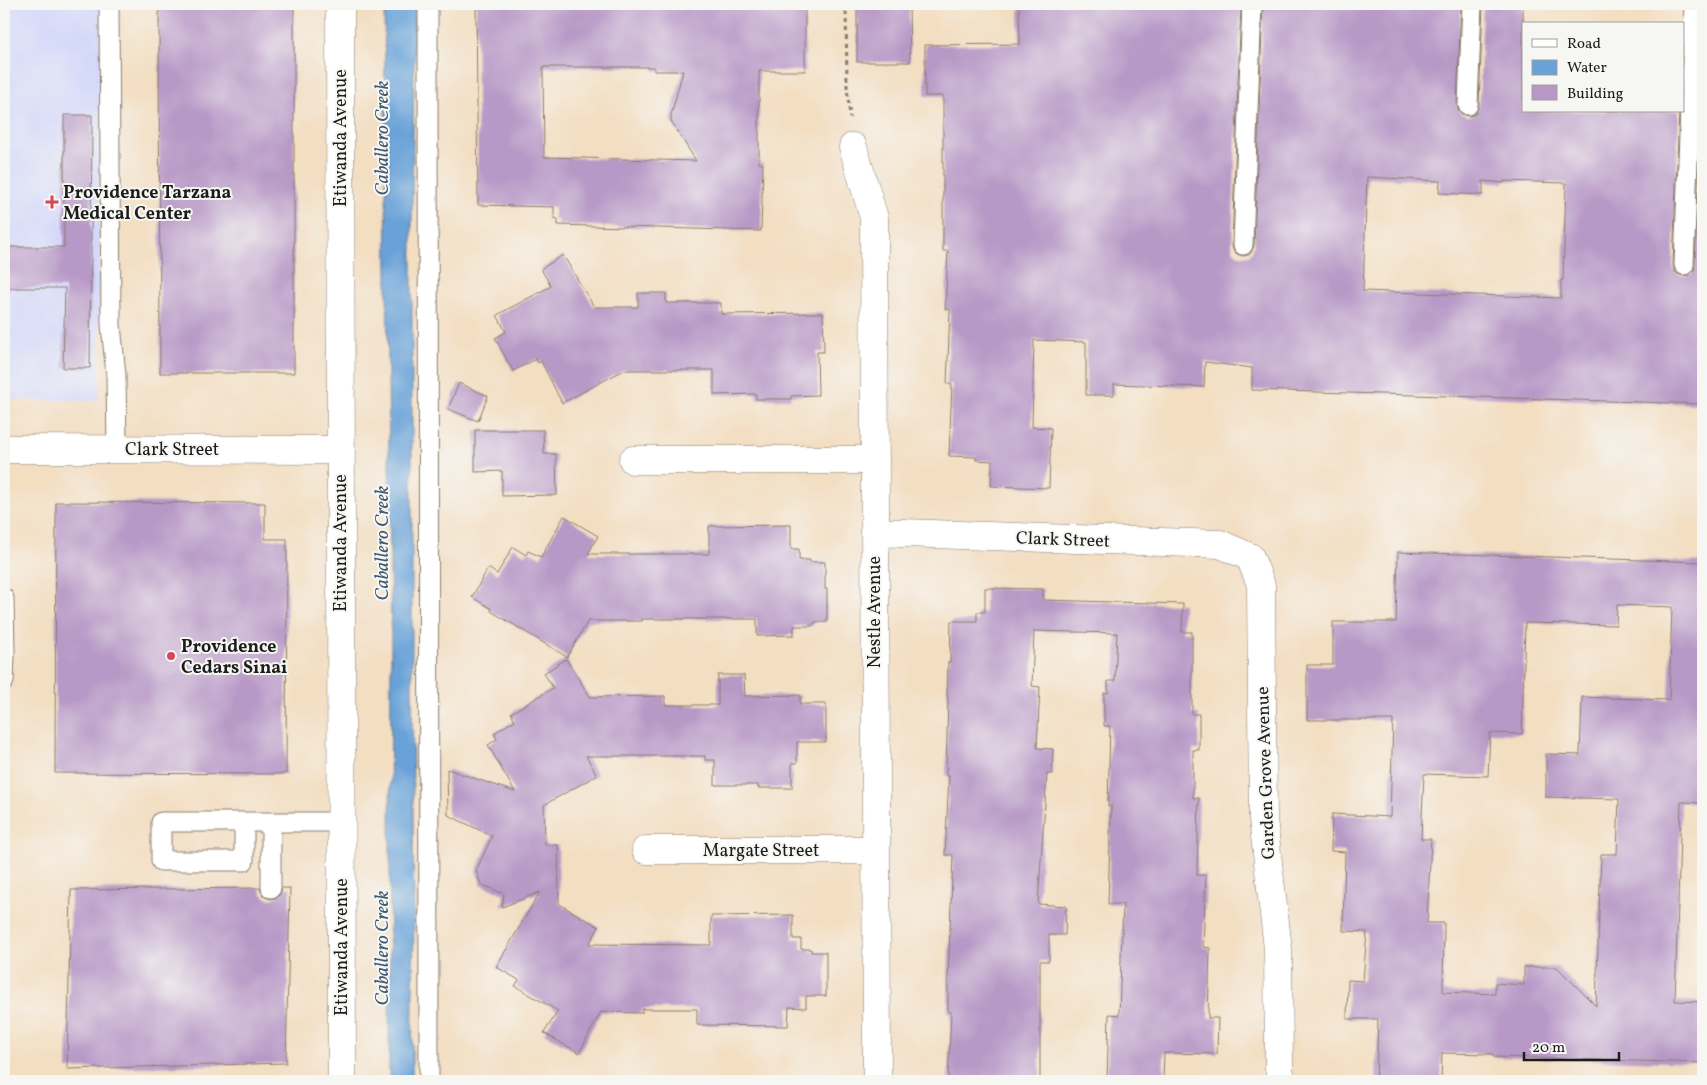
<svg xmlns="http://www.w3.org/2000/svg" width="1707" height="1085" viewBox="0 0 1707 1085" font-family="Vollkorn,serif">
  <rect width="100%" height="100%" fill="#f6f6f2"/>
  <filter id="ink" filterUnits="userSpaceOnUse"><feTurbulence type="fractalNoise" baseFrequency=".02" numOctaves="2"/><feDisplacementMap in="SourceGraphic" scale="10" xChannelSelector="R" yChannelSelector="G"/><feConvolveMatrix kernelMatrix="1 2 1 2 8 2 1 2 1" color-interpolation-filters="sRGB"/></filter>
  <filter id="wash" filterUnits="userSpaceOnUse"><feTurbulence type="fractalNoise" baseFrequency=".0096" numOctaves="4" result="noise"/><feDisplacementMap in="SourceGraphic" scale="20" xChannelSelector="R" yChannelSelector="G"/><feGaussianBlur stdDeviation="1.12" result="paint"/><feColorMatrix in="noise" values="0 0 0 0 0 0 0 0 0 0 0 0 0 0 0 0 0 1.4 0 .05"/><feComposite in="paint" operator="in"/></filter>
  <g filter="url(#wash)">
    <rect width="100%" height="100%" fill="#f3dec2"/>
    <!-- built -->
    <path fill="#d4d8f9" d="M 4,4 L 101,4 L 99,401 L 4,400 Z"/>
    <!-- water -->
    <path fill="#69a2d8" stroke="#425f7a" d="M 384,4 L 415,4 L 412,210 L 412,678 L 414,919 L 412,1081 L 389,1081 L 391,641 Z"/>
    <g id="blocks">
      <!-- building -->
      <path fill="#b798c6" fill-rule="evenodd" d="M 159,4 L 294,4 L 294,373 L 160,373 Z
        M 476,4 L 805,4 L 805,71 L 759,71 L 759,163 L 763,164 L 761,231 L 558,225 L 558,219 L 554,219 L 554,207 L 478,205 ZM 543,67 L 654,67 L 654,71 L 683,71 L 671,115 L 671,121 L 696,161 L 544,157 Z
        M 857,4 L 909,4 L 910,62 L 857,62 Z
        M 1019,4 L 1241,4 L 1232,245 L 1233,250 L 1237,254 L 1243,256 L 1249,255 L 1252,251 L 1254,245 L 1263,4 L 1461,4 L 1457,105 L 1458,110 L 1462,114 L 1468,116 L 1474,115 L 1477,111 L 1479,105 L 1483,4 L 1523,4 L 1523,111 L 1679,111 L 1673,265 L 1674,271 L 1678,274 L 1683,276 L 1690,275 L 1694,271 L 1695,265 L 1701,111 L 1703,111 L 1703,404 L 1252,390 L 1252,368 L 1205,362 L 1204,387 L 1114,384 L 1114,395 L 1086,395 L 1086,342 L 1034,340 L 1032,427 L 1051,428 L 1049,488 L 991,486 L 992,461 L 976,460 L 976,457 L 949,456 L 952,384 L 947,384 L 950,309 L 945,309 L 948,251 L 943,251 L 943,96 L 925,96 L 925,45 L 1020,44 ZM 1367,177 L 1440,181 L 1439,193 L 1483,195 L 1483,181 L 1504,183 L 1504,181 L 1566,183 L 1563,280 L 1561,280 L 1561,298 L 1363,291 Z
        M 64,115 L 92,115 L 90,368 L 63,368 L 65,288 L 4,288 L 4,247 L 64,247 Z
        M 563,255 L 594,307 L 638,307 L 638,293 L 666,293 L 666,303 L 721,303 L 721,314 L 823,313 L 824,352 L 817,352 L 818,395 L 791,396 L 791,399 L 756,399 L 756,394 L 714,395 L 714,370 L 624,370 L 562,403 L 541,361 L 538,363 L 536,359 L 513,371 L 495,338 L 506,332 L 497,315 L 551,286 L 541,269 Z
        M 459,383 L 488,396 L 478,421 L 448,409 Z
        M 475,430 L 543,430 L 544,454 L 556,454 L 557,495 L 502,496 L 502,471 L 475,472 Z
        M 56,502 L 265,503 L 265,539 L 287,539 L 286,774 L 55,773 Z
        M 564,516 L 598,536 L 588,554 L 709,554 L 709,526 L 791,525 L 791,549 L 799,549 L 799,560 L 810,560 L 810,562 L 825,562 L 825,589 L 827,589 L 827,622 L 815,622 L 812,626 L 794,626 L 794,635 L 757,636 L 757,619 L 642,619 L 642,621 L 588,621 L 567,657 L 491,611 L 492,609 L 472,597 L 488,568 L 497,574 L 513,547 L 526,555 L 528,551 L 541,557 Z
        M 1398,552 L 1703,562 L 1703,803 L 1681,802 L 1675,1001 L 1703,1002 L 1703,1063 L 1493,1057 L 1493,1054 L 1442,1053 L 1441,1081 L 1376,1081 L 1378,1019 L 1347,1019 L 1348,980 L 1363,981 L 1367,932 L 1343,931 L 1345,852 L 1331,851 L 1332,814 L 1390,817 L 1393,720 L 1307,720 L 1307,665 L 1333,665 L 1333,622 L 1396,622 ZM 1617,605 L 1672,607 L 1669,700 L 1582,697 L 1580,755 L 1546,754 L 1546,797 L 1619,799 L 1617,854 L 1601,854 L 1596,1006 L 1557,967 L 1524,967 L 1524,985 L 1495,983 L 1495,994 L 1443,992 L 1444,923 L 1427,923 L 1431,839 L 1421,839 L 1424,774 L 1488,776 L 1490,733 L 1522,734 L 1525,623 L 1616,625 Z
        M 985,588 L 1043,589 L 1043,600 L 1183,604 L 1182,632 L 1192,632 L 1192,714 L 1199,714 L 1199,750 L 1193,750 L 1193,798 L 1199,798 L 1197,875 L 1206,875 L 1203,947 L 1210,948 L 1208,1018 L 1218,1018 L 1217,1054 L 1164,1053 L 1163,1081 L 1107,1081 L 1109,1014 L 1119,1015 L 1123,904 L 1108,904 L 1111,806 L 1108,806 L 1110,726 L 1104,726 L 1104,693 L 1108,693 L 1108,681 L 1115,681 L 1117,633 L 1034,631 L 1032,686 L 1040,687 L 1037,748 L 1053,749 L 1052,774 L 1047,774 L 1038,904 L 1066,906 L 1065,935 L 1049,935 L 1049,961 L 1040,961 L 1040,1081 L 948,1081 L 951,1012 L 948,1012 L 948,979 L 953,855 L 945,855 L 949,776 L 946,776 L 948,697 L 947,697 L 948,662 L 950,662 L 951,621 L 977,621 L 977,612 L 985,612 Z
        M 566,659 L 590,697 L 665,696 L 665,705 L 718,705 L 718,675 L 744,675 L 745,696 L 800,695 L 800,704 L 826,704 L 826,742 L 797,742 L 797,763 L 792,763 L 792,788 L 758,788 L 758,785 L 715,785 L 715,760 L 705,760 L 705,756 L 586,756 L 597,775 L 544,805 L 545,845 L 558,845 L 559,904 L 599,927 L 589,944 L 711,945 L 711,916 L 793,915 L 793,939 L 801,939 L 801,949 L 811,949 L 811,952 L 826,952 L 826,996 L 806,996 L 806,1008 L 789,1007 L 788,1026 L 697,1025 L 697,1009 L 642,1009 L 642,1013 L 601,1012 L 579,1053 L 544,1033 L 558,1011 L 515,986 L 519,980 L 496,967 L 540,892 L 502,907 L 504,894 L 481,884 L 476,871 L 492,836 L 448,815 L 447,769 L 515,792 L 488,745 L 497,739 L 494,733 L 515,720 L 511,713 L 553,688 L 544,673 Z
        M 260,888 L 262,894 L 265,897 L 271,899 L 277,897 L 280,894 L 282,888 L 290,888 L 286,1063 L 67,1069 L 71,890 Z"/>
    </g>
  </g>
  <g filter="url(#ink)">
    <use href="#blocks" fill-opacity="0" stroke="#887d6f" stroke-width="1"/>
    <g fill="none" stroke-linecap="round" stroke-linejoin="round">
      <defs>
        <path id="lane" d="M 109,4 L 111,325 L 116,375 L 117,449
          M 428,4 L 429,1081
          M 1468,105 L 1472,4
          M 1243,245 L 1252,4
          M 1684,265 L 1694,4
          M 4,598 L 5,655 L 4,681
          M 244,823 L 244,861 L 161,861 L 161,822 L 341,822
          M 271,823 L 271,888"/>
        <path id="street" d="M 340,4 L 342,1081
          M 853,147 L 874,218 L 877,1081
          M 4,449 L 340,450
          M 633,460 L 875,460
          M 874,532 L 1220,544 L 1250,557 L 1261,585 L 1263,819 L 1278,949 L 1279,1067 L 1281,1081
          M 646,850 L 875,850"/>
      </defs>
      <!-- lane casing -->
      <use href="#lane" stroke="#887d6f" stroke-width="21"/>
      <!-- street casing -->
      <use href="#street" stroke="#887d6f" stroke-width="29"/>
      <!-- path -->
      <path stroke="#887d6f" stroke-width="3" stroke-dasharray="4 4" stroke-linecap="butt" d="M 846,4 L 847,86 L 850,118"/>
      <!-- lane -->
      <use href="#lane" stroke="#fff" stroke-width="19"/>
      <!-- street -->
      <use href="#street" stroke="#fff" stroke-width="28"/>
    </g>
  </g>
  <!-- markers -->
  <g fill="#d1495b" stroke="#f6f6f2" stroke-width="2">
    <path d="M49.5 194.5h5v5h5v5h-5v5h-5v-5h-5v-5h5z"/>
    <circle cx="171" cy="656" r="5"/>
  </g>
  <g text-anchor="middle" stroke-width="4" stroke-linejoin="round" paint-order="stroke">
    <!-- street labels -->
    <g font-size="18" fill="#1c1c1c" stroke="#f6f6f2">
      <text transform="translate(340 138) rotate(-90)" y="6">Etiwanda Avenue</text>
      <text x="172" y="455">Clark Street</text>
      <text transform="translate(1063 539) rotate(2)" y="6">Clark Street</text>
      <text transform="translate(340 543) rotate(-90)" y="6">Etiwanda Avenue</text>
      <text transform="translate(874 612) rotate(-90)" y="6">Nestle Avenue</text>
      <text transform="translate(1265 773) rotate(-92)" y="6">Garden Grove Avenue</text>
      <text x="761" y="856">Margate Street</text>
      <text transform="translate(341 947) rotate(-90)" y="6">Etiwanda Avenue</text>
    </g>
    <!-- poi labels -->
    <g font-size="18" font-weight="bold" fill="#1c1c1c" stroke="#f6f6f2" text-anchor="start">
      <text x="63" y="198">Providence Tarzana<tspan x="63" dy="21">Medical Center</tspan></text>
      <text x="181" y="652">Providence<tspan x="181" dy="21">Cedars Sinai</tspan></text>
    </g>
    <!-- water labels -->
    <g font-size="19" font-style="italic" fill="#3f5871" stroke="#f6f6f2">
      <text transform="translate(381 138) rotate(-90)" y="7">Caballero Creek</text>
      <text transform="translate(381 543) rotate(-90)" y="7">Caballero Creek</text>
      <text transform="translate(381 948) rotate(-90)" y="7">Caballero Creek</text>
    </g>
  </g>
  <!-- margin -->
  <rect width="1707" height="1085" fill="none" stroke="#f6f6f2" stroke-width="20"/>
  <!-- legend -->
  <rect x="1522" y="22" width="162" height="90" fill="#f6f6f2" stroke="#9f9f9c"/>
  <rect x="1532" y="39" width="25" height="8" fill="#ffffff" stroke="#9f9f9c"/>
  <text x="1567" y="48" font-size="15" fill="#1c1c1c">Road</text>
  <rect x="1532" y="60" width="25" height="15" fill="#69a2d8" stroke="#9f9f9c"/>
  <text x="1567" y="72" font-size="15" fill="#1c1c1c">Water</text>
  <rect x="1532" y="85" width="25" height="15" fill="#b798c6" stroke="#9f9f9c"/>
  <text x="1567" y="98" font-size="15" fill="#1c1c1c">Building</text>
  <!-- scale -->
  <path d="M1524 1052v8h95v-8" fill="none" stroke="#1c1c1c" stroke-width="2.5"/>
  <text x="1532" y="1052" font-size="15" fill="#1c1c1c" stroke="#f6f6f2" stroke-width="4" paint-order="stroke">20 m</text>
</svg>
